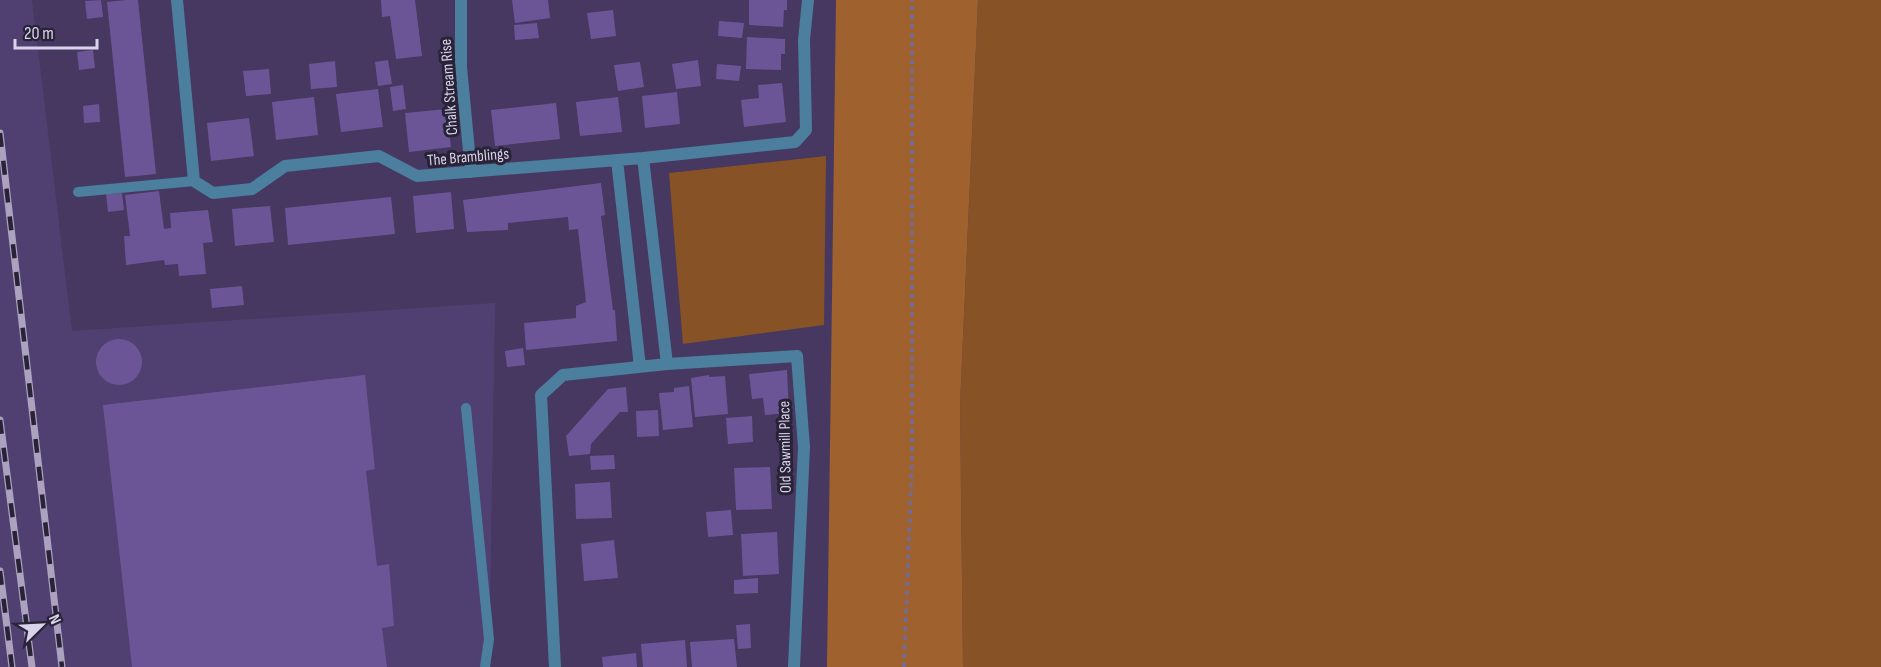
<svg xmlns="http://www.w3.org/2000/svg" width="1881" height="667" viewBox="0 0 1881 667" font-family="'Sofia Sans Condensed',sans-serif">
  <rect width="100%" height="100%" fill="#463861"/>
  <!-- built -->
  <path fill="#504071" d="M 0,0 L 32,0 L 72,331 L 495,303 L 489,667 L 0,667 Z"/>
  <!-- green -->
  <path fill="#875225" d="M 978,0 L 1881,0 L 1881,667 L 963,667 L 960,405 Z
    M 826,156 L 824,325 L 683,344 L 669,173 Z"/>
  <!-- forest -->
  <path fill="#9f622e" d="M 836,0 L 978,0 L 960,405 L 963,667 L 827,667 Z"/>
  <!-- building -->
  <path fill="#6c5596" d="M 101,0 L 103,17 L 87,19 L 85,1 Z
    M 126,0 L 138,0 L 156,174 L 125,177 L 107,2 Z
    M 381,0 L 415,0 L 422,56 L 396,59 L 390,16 L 382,17 Z
    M 512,0 L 548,0 L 550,18 L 515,23 Z
    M 749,0 L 787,0 L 787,10 L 784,10 L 783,27 L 749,25 Z
    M 613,10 L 616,36 L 591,39 L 587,13 Z
    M 719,21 L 744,23 L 742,38 L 718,36 Z
    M 537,23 L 539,38 L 515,40 L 514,25 Z
    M 747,37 L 785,39 L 785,54 L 781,54 L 781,70 L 746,69 Z
    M 93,50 L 95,68 L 79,70 L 77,52 Z
    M 388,60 L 392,84 L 378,86 L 375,62 Z
    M 698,60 L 701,86 L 676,89 L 672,64 Z
    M 335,61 L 337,87 L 311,89 L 309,64 Z
    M 640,62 L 644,87 L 618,91 L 614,65 Z
    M 717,64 L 741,66 L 739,81 L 716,79 Z
    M 269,69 L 271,94 L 246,96 L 243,71 Z
    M 782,83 L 786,122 L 744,127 L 741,100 L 759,98 L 758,85 Z
    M 403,85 L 406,109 L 393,111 L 390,87 Z
    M 378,89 L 383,127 L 341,132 L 336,94 Z
    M 677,92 L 680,124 L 645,128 L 642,96 Z
    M 314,97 L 318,135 L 276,140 L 272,102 Z
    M 618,97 L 622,132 L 580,136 L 576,102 Z
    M 556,103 L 560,139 L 495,146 L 491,110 Z
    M 99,104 L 100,122 L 84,123 L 83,106 Z
    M 447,109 L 451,147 L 409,152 L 405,113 Z
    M 249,118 L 254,156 L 211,161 L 207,123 Z
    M 601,183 L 605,215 L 601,216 L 613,310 L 615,310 L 617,341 L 526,350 L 524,323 L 576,318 L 576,306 L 586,302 L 578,229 L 569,230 L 568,217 L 508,223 L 508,230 L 467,232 L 463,200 Z
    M 159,191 L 164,229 L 171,228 L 170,213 L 208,210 L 213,242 L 203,243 L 206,274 L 179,276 L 178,264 L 165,265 L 164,260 L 126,265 L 124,236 L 130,236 L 125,195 Z
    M 451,192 L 454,229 L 416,233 L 413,196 Z
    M 122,193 L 124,210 L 108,212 L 106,194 Z
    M 391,197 L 395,234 L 288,245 L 285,208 Z
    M 270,206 L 274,242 L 235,246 L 232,209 Z
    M 242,286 L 244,305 L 212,308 L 210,289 Z
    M96 362a23 23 0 1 1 46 0a23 23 0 1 1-46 0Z
    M 523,348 L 525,365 L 507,367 L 505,351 Z
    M 787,370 L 789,413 L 765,415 L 763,398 L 752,399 L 749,374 Z
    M 365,375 L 375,469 L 366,471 L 377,566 L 389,564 L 394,626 L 382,628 L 387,667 L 132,667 L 103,405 Z
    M 709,375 L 709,377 L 725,376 L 728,414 L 695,417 L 691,378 Z
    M 689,386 L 693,427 L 663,430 L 659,393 L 674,392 L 674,388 Z
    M 626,387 L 628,412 L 620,412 L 591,444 L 590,454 L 569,456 L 566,436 L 608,389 Z
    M 658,410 L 659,436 L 637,437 L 636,411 Z
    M 752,416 L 753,442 L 728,444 L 726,418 Z
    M 614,455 L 615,469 L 591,470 L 590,456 Z
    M 770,467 L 772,509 L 736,510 L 734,468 Z
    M 610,482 L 612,518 L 576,519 L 575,484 Z
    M 731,510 L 733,535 L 708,537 L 706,512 Z
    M 777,532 L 779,574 L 743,576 L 741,534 Z
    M 614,540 L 618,578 L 584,581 L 581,544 Z
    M 758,578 L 758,593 L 734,594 L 734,580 Z
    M 750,624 L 751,648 L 738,649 L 736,625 Z
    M 734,639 L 737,667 L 692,667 L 690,642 Z
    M 685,640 L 687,667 L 643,667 L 641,644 Z
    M 636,653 L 637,667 L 603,667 L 602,657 Z"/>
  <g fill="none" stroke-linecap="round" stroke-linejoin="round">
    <!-- path -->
    <path stroke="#766a8e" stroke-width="4" stroke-dasharray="4.5 4.5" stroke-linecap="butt" d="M 904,667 L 912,461 L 912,0"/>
    <!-- lane -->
    <path stroke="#4c7e9e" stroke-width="10" d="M 78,192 L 194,181
      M 466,408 L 489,639 L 485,667"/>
    <!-- street -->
    <path stroke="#4c7e9e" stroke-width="12" d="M 177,0 L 194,181 L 213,193 L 252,189 L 285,166 L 379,156 L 417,176 L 643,158 L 795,142 L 806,130 L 804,40 L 808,0
      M 461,0 L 461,67 L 471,172
      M 617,160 L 640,367
      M 667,364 L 797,356 L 804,447 L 794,667
      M 555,667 L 541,395 L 563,375 L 667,364 L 643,158"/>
    <defs>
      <path id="rail" d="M 0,133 L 62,667
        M 0,420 L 32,667
        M 0,571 L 12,667"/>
    </defs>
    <!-- rail casing -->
    <use href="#rail" stroke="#aca2c0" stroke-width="7"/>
    <!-- rail -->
    <use href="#rail" stroke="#292337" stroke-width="4.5" stroke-dasharray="14" stroke-linecap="butt"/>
  </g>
  <g text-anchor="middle" stroke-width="6" stroke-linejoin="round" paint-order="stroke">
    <!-- street labels -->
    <g font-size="16" fill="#dad3ec" stroke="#292337">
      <text transform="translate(448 87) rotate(-94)" y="6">Chalk Stream Rise</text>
      <text transform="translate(468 156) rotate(-5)" y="6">The Bramblings</text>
      <text transform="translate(784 447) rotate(-91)" y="6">Old Sawmill Place</text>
    </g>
  </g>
  <!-- north arrow -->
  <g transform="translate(42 625) rotate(66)" stroke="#292337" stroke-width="4.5" paint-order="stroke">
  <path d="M0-4.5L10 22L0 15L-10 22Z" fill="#dad3ec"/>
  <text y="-9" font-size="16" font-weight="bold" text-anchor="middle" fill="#dad3ec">N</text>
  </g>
  <!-- scale -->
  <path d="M15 39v9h82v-9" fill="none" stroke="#dad3ec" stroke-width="3"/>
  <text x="24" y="39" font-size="18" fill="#dad3ec" stroke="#292337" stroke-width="4.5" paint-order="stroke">20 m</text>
</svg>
